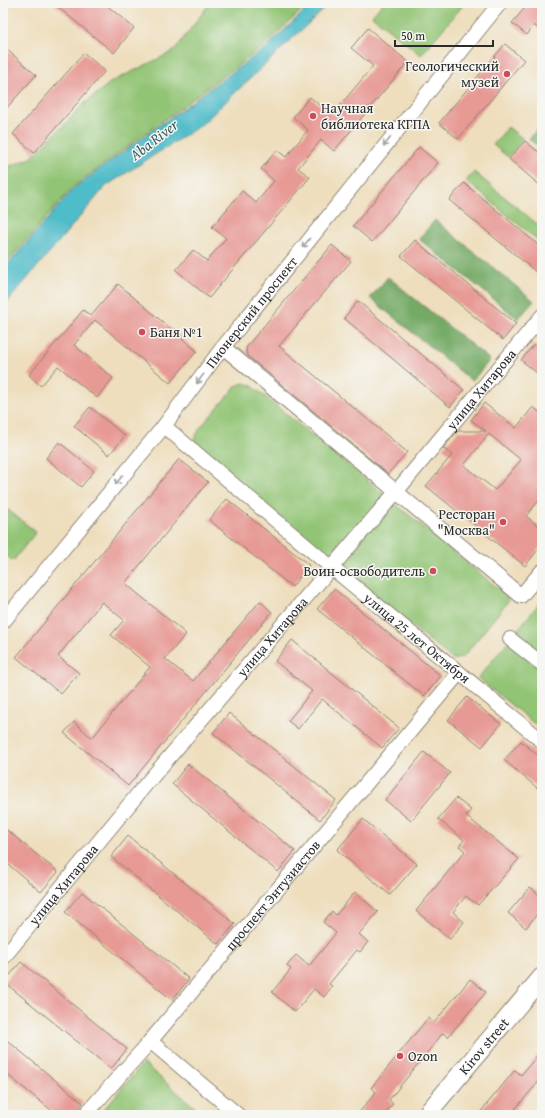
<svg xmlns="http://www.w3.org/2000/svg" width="545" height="1118" viewBox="0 0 545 1118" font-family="'Gentium Book Plus',serif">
  <rect width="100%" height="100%" fill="#f6f6f2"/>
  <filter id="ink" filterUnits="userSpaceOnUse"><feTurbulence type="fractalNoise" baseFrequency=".025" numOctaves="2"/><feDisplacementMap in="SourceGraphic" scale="8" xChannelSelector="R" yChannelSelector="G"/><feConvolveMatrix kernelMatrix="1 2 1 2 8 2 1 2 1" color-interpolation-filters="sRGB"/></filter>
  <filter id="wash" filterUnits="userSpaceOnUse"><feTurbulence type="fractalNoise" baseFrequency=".012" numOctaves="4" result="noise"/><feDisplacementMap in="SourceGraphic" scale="16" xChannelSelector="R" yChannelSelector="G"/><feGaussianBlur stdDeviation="0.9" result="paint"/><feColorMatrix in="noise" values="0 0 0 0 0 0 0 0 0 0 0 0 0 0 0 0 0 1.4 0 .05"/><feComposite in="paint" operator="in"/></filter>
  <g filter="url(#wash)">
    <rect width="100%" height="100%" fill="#eedebd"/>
    <!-- green -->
    <path fill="#92c475" stroke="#5e7850" d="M 210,3 L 309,3 L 263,47 L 74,186 L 3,267 L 3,172 L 8,167 L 31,158 L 84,104 L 111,82 L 174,51 Z
      M 383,3 L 465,3 L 421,55 L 372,16 Z
      M 508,127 L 523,139 L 508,157 L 493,145 Z
      M 474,172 L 542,228 L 542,244 L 466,181 Z
      M 243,383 L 251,385 L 506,595 L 508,601 L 505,605 L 463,657 L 457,659 L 452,659 L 197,448 L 193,441 L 200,428 L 236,386 Z
      M 3,506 L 36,532 L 13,561 L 3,553 Z
      M 542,600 L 542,730 L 478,678 Z
      M 143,1063 L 204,1115 L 99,1115 Z"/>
    <!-- forest -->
    <path fill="#75aa66" stroke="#506a48" d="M 542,123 L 542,150 L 529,139 Z
      M 435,220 L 534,301 L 518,319 L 419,239 Z
      M 388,277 L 490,360 L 472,381 L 370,298 Z"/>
    <!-- water -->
    <path fill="#50bcc9" stroke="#3e747a" d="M 313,3 L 330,3 L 201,125 L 106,186 L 3,307 L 3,270 L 75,187 L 264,49 Z"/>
    <g id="blocks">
      <!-- building -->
      <path fill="#e79994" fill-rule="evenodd" d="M 53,3 L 104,3 L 134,28 L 114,53 Z
        M 529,3 L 542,3 L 542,32 L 534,25 L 527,35 L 512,23 Z
        M 368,28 L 408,62 L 334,151 L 321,140 L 298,168 L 310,177 L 209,298 L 176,270 L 193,250 L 207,261 L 226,238 L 212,227 L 242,191 L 256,203 L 274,181 L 261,169 L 277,150 L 286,157 L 308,130 L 293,117 L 310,97 L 332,115 L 373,66 L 351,48 Z
        M 505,44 L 524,60 L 458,139 L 439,123 Z
        M 3,46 L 36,75 L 3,112 Z
        M 84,53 L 105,71 L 34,153 L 13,134 Z
        M 525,141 L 542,155 L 542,187 L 509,159 Z
        M 419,147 L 438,163 L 372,242 L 353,226 Z
        M 464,183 L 542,248 L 542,277 L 449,200 Z
        M 415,240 L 516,324 L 503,340 L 401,256 Z
        M 332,245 L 351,261 L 279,346 L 407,452 L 388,474 L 249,357 L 246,352 L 247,346 Z
        M 118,284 L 197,351 L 170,383 L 95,320 L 74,345 L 113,378 L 97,398 L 58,366 L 41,386 L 29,375 L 83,310 L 91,316 Z
        M 358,301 L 464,390 L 450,407 L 344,318 Z
        M 534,344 L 542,351 L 542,377 L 521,360 Z
        M 484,403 L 516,428 L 533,407 L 542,414 L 542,497 L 526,516 L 542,529 L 542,545 L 525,566 L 426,486 L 452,455 L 443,448 L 458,431 L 486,431 L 471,420 ZM 489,434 L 521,460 L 495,490 L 464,465 Z
        M 90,407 L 125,436 L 109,455 L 74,426 Z
        M 59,442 L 94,471 L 81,487 L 46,458 Z
        M 179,459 L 208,482 L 125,583 L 186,634 L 165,659 L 193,681 L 260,601 L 272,612 L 128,786 L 64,733 L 74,722 L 92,738 L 150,667 L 111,635 L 124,620 L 102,602 L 58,656 L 79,673 L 61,694 L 16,657 Z
        M 227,499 L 309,565 L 292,587 L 209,520 Z
        M 334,589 L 441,676 L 424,696 L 317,609 Z
        M 292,640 L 399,728 L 382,748 L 322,699 L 298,729 L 288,721 L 312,691 L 275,661 Z
        M 467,697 L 501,724 L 482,747 L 448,720 Z
        M 229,713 L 336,800 L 320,820 L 213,733 Z
        M 521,741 L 542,759 L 542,792 L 504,760 Z
        M 424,752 L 450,773 L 411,821 L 385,800 Z
        M 188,764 L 295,851 L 278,872 L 172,784 Z
        M 456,798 L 471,810 L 466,816 L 519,859 L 478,905 L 466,896 L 453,912 L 464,922 L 450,939 L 416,911 L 465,851 L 459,846 L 464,840 L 438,819 Z
        M 363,819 L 417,864 L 390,895 L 337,850 Z
        M 3,827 L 58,872 L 41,892 L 3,860 Z
        M 128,836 L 235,924 L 218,944 L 111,857 Z
        M 530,887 L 542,897 L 542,908 L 526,928 L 508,913 Z
        M 82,892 L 189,979 L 172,1000 L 65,912 Z
        M 355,892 L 378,912 L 359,934 L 368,942 L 360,952 L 357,950 L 329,984 L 332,986 L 324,997 L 314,989 L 295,1012 L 272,992 L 291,969 L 287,966 L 296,955 L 309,966 L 336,933 L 323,922 L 332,911 L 336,915 Z
        M 21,962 L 127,1049 L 111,1069 L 4,982 Z
        M 470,979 L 486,992 L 448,1037 L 443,1033 L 389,1100 L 393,1104 L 384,1115 L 357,1115 L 376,1092 L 371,1088 L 428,1018 L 434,1023 Z
        M 3,1037 L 83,1103 L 73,1115 L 57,1115 L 3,1071 Z
        M 542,1050 L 542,1078 L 510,1115 L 478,1115 L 515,1070 L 521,1075 Z"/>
    </g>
  </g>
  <g filter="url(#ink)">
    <use href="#blocks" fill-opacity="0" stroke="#8c8474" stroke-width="1"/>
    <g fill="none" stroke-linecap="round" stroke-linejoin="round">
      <defs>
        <g id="minor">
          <path d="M 223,347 L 521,596 L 542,571"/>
          <path id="s1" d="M 164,426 L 331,567 L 542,741"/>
          <path id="s2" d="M 3,622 L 164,426 L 220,351 L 500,3"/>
          <path d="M 510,639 L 542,664"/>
          <path id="s3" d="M 3,958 L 147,783 L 396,492 L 542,316"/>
          <path d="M 150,1041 L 238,1115"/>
          <path id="s4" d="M 85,1115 L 147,1045 L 459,673"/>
        </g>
        <g id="major">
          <path id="s5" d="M 426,1115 L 542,977"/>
        </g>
      </defs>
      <!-- minor casing -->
      <use href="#minor" stroke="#8c8474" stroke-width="16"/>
      <!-- major casing -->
      <use href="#major" stroke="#8c8474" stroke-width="20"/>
      <!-- minor -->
      <use href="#minor" stroke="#fff" stroke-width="14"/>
      <!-- major -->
      <use href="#major" stroke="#fff" stroke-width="18"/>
    </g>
    <!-- one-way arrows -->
    <defs><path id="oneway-shaft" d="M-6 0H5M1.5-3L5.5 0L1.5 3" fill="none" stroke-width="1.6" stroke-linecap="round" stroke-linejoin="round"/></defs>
    <g stroke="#a0a0a0">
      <use href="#oneway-shaft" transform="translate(387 142) rotate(129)"/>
      <use href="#oneway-shaft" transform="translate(306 243) rotate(129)"/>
      <use href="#oneway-shaft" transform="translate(200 379) rotate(127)"/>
      <use href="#oneway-shaft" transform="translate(119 480) rotate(129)"/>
    </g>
  </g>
  <!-- markers -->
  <g fill="#d1495b" stroke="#f6f6f2" stroke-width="1.5">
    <circle cx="507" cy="74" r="4"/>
    <circle cx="313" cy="116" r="4"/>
    <circle cx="142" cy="332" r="4"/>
    <circle cx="503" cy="522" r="4"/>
    <circle cx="433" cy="571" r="4"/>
    <circle cx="400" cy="1056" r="4"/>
  </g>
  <g text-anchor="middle" stroke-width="3" stroke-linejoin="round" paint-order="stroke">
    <!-- poi labels -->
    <g font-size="14" fill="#2b2b2b" stroke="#f6f6f2" text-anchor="end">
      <text x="499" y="71">Геологический<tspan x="499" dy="16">музей</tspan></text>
      <text x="321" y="113" text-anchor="start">Научная<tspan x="321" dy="16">библиотека КГПА</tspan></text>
      <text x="150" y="337" text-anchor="start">Баня №1</text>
      <text x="495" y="519">Ресторан<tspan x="495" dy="16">"Москва"</tspan></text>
      <text x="425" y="576">Воин-освободитель</text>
      <text x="408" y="1061" text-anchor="start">Ozon</text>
    </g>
    <!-- street labels -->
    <g font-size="14" fill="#2b2b2b" stroke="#f6f6f2">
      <text dy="5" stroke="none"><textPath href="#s2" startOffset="397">Пионерский проспект</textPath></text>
      <text dy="5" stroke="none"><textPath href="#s3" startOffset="743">улица Хитарова</textPath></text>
      <text dy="5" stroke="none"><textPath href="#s3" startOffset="419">улица Хитарова</textPath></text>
      <text dy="5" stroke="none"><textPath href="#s1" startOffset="330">улица 25 лет Октября</textPath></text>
      <text dy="5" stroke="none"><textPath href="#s3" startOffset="95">улица Хитарова</textPath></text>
      <text dy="5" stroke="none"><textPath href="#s4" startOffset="289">проспект Энтузиастов</textPath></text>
      <text dy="5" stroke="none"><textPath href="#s5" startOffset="90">Kirov street</textPath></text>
    </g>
    <!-- water labels -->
    <g font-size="15" font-style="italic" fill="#385e62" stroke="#f6f6f2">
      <text transform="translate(154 140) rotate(-38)" y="5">Aba River</text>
    </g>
  </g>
  <!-- margin -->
  <rect width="545" height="1118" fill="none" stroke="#f6f6f2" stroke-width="16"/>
  <!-- scale -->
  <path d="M395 40v6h98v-6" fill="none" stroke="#2b2b2b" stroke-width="2"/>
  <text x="401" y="40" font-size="12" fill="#2b2b2b" stroke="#f6f6f2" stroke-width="3" paint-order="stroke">50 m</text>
</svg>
